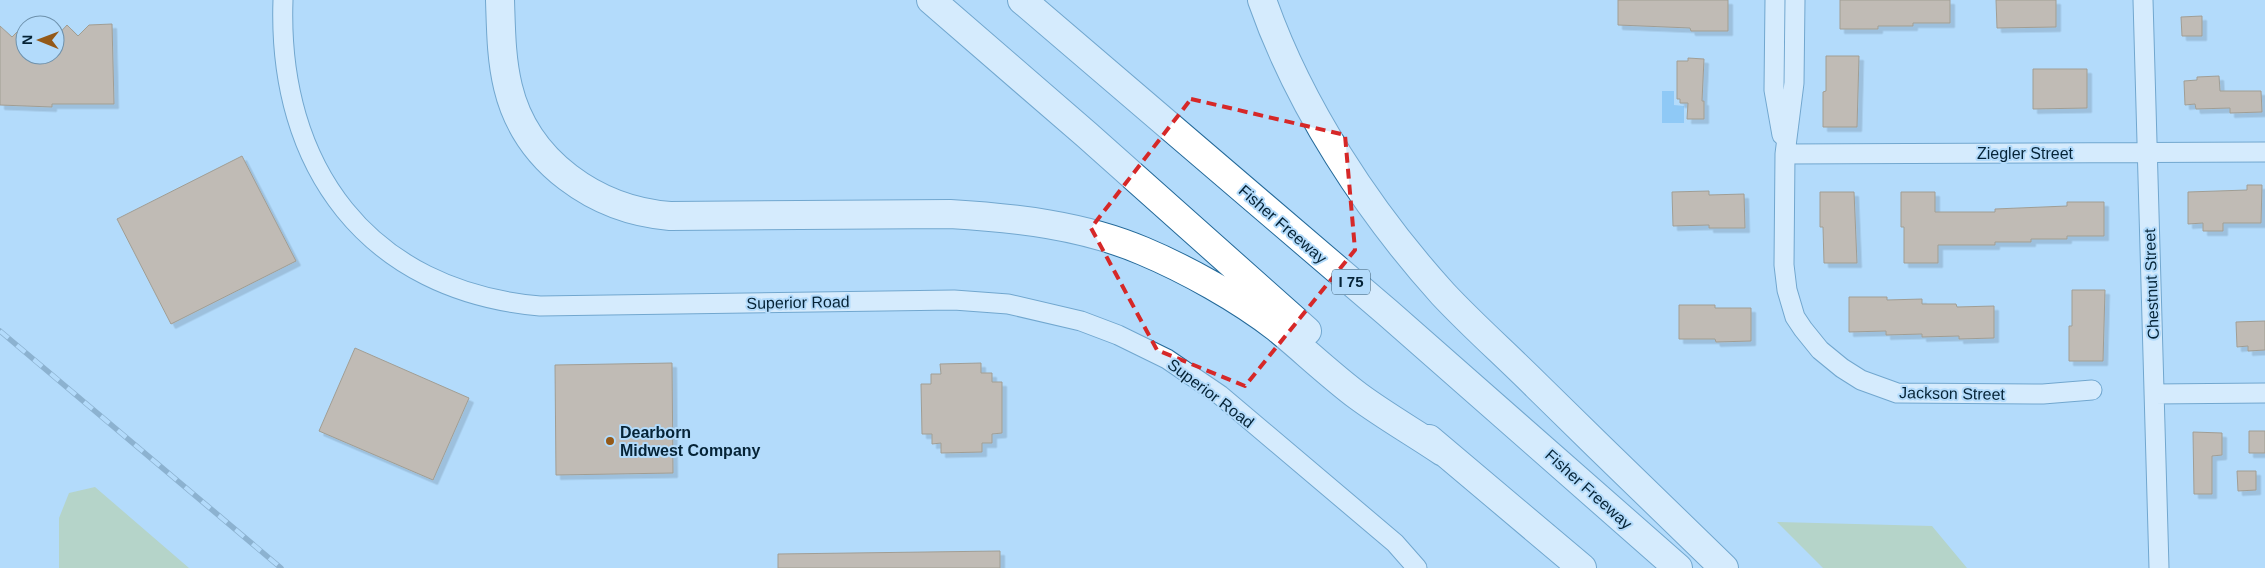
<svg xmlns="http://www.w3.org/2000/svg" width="2265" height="568" viewBox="0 0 2265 568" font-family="Helvetica,sans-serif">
  <defs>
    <filter id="shadow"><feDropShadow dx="4.5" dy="4.5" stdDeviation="0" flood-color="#0004"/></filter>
  </defs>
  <rect width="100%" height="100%" fill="#b3dbfb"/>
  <!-- green -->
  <path fill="#b8cc8c" d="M 95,487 L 189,568 L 59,568 L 59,518 L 69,493 Z
    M 1777,522 L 1932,526 L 1967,568 L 1823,568 Z"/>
  <!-- water -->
  <path fill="#65b4f0" d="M 1662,91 L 1674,91 L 1674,105 L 1684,106 L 1684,123 L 1662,123 Z"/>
  <!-- building -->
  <path fill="#d1955e" stroke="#8b5418" filter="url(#shadow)" d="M 1618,0 L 1728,0 L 1728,31 L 1691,31 L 1690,28 L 1618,25 Z
    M 1840,0 L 1950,0 L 1950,23 L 1913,23 L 1913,26 L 1878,26 L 1878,29 L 1840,29 Z
    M 1996,0 L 2056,0 L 2056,27 L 1997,28 Z
    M 2202,16 L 2202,36 L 2182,36 L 2181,17 Z
    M 25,24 L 25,55 L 55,55 L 55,38 L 67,25 L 78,36 L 89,25 L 112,24 L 114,104 L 52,104 L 52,107 L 0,105 L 0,26 L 12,37 Z
    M 1826,56 L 1859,56 L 1857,127 L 1823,127 L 1823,92 L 1826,91 Z
    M 1688,58 L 1704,59 L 1702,101 L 1704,101 L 1704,119 L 1687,119 L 1688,103 L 1680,103 L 1680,99 L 1677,99 L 1677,61 L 1688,61 Z
    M 2033,69 L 2087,69 L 2087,108 L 2033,109 Z
    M 2219,76 L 2220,91 L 2261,91 L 2262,112 L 2230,113 L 2230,108 L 2196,109 L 2195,104 L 2185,105 L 2184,81 L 2197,80 L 2197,77 Z
    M 242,156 L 296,261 L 171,324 L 117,219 Z
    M 2247,185 L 2262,185 L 2261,223 L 2223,223 L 2223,231 L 2203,231 L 2203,223 L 2188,224 L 2188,192 L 2247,190 Z
    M 1709,191 L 1709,195 L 1744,194 L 1745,228 L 1709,228 L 1709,225 L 1673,226 L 1672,192 Z
    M 1820,192 L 1854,192 L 1857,263 L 1824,263 L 1823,227 L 1820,227 Z
    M 1901,192 L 1935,192 L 1935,212 L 1995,212 L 1995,209 L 2067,206 L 2067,202 L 2104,202 L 2104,236 L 2067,236 L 2067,239 L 2031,239 L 2031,242 L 1995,242 L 1995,245 L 1938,245 L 1938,263 L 1904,263 L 1904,227 L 1901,227 Z
    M 2072,290 L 2105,290 L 2103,361 L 2069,361 L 2069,326 L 2072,326 Z
    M 1849,297 L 1887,297 L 1887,300 L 1922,299 L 1922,304 L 1956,304 L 1957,307 L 1994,306 L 1994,338 L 1959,339 L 1959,336 L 1922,337 L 1922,334 L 1886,335 L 1886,331 L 1849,332 Z
    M 1679,305 L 1715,305 L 1715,308 L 1751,308 L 1751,341 L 1716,342 L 1715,339 L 1679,339 Z
    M 2265,321 L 2265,350 L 2248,351 L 2248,346 L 2237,347 L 2236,322 Z
    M 355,348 L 469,398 L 433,480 L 319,431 Z
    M 672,363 L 673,473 L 556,475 L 555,365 Z
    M 981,363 L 981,373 L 992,373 L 992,382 L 1002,382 L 1002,433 L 992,434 L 992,443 L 982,443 L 982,452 L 941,453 L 941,443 L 932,444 L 932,434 L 922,434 L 921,384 L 931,384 L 931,374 L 941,374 L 940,364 Z
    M 2249,431 L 2265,431 L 2265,453 L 2249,453 Z
    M 2193,432 L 2222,433 L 2222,455 L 2212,456 L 2212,494 L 2194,494 Z
    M 2237,471 L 2256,471 L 2256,490 L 2238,491 Z
    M 1000,551 L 1000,568 L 778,568 L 778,554 Z"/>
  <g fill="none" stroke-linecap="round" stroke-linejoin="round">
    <defs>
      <path id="minor" d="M 283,0 C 277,167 368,291 540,306 L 954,300 L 1008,304 L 1081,321 L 1118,335 L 1167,359 L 1220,395 L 1395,543 L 1417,568
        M 1775,0 L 1774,90 L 1782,135
        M 1795,0 L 1794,83 L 1785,154 L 1784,265 L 1787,290 L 1795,317 L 1803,329 L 1820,350 L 1842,368 L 1861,380 L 1897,393 L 2043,394 L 2092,390
        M 2143,0 L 2159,568
        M 1785,154 L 2265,152
        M 2154,394 L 2265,393"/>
      <path id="motorway" d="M 500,0 C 501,29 501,58 508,87 C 526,162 596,210 670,216 L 950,214 C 1015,218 1082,225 1143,251 C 1186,269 1240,299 1277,328 C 1304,350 1330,375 1358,396 C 1385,416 1415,433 1443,452
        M 931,0 L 1087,135 L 1307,331
        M 1022,0 L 1388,313 L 1678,568
        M 1262,0 C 1299,106 1368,211 1443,294 C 1473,326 1506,355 1537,386 C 1599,447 1662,508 1724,568
        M 1429,439 L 1582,568"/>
    </defs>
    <!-- minor casing -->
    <use href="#minor" stroke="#236999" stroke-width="21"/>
    <!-- motorway casing -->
    <use href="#motorway" stroke="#236999" stroke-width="30"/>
    <!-- minor -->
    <use href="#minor" stroke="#fff" stroke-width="19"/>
    <!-- motorway -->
    <use href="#motorway" stroke="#fff" stroke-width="28"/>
    <defs>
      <path id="rail" d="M 0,331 L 281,568"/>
    </defs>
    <!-- rail casing -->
    <use href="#rail" stroke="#5e819b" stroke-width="5.5"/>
    <!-- rail -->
    <use href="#rail" stroke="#b3dbfb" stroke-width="4" stroke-dasharray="11" stroke-linecap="butt"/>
  </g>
  <!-- marked area -->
  <path d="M0 0H2265V568H0ZM 1191,99 L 1345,135 L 1355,250 L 1245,386 L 1157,350 L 1091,228 Z" fill="#b3dbfb" fill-opacity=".55" fill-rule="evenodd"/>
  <path fill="none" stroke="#d62828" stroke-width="4" stroke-dasharray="10 6" stroke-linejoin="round" d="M 1191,99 L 1345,135 L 1355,250 L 1245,386 L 1157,350 L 1091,228 Z"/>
  <!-- markers -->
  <circle fill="#945918" stroke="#b3dbfb" stroke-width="2" cx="610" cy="441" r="5"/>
  <g text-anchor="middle" stroke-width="4" stroke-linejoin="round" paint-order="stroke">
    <!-- shield labels -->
    <rect fill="#b3dbfb" stroke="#395a71" stroke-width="1" x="1332" y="269.5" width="38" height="25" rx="4"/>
    <g font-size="15" font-weight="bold" fill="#052336">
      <text x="1351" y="287">I 75</text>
    </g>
    <!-- street labels -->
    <g font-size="16" fill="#052336" stroke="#b3dbfb">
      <text x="2025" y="159">Ziegler Street</text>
      <text transform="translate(1283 224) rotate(41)" y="6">Fisher Freeway</text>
      <text transform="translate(2151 284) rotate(-92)" y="6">Chestnut Street</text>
      <text transform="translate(798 302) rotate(-1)" y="6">Superior Road</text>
      <text transform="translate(1211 393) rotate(37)" y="6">Superior Road</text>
      <text transform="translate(1952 393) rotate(1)" y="6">Jackson Street</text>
      <text transform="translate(1589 489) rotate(42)" y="6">Fisher Freeway</text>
    </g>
    <!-- poi labels -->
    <g font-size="16" font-weight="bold" fill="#052336" stroke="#b3dbfb" text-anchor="start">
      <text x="620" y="438">Dearborn<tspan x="620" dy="18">Midwest Company</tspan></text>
    </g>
  </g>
  <!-- north arrow -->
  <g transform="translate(40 40) rotate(271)"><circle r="24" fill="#b3dbfb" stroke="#6d91ac"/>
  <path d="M0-4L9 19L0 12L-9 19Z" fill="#945918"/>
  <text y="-8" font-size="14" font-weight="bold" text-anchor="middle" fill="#052336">N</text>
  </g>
</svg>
